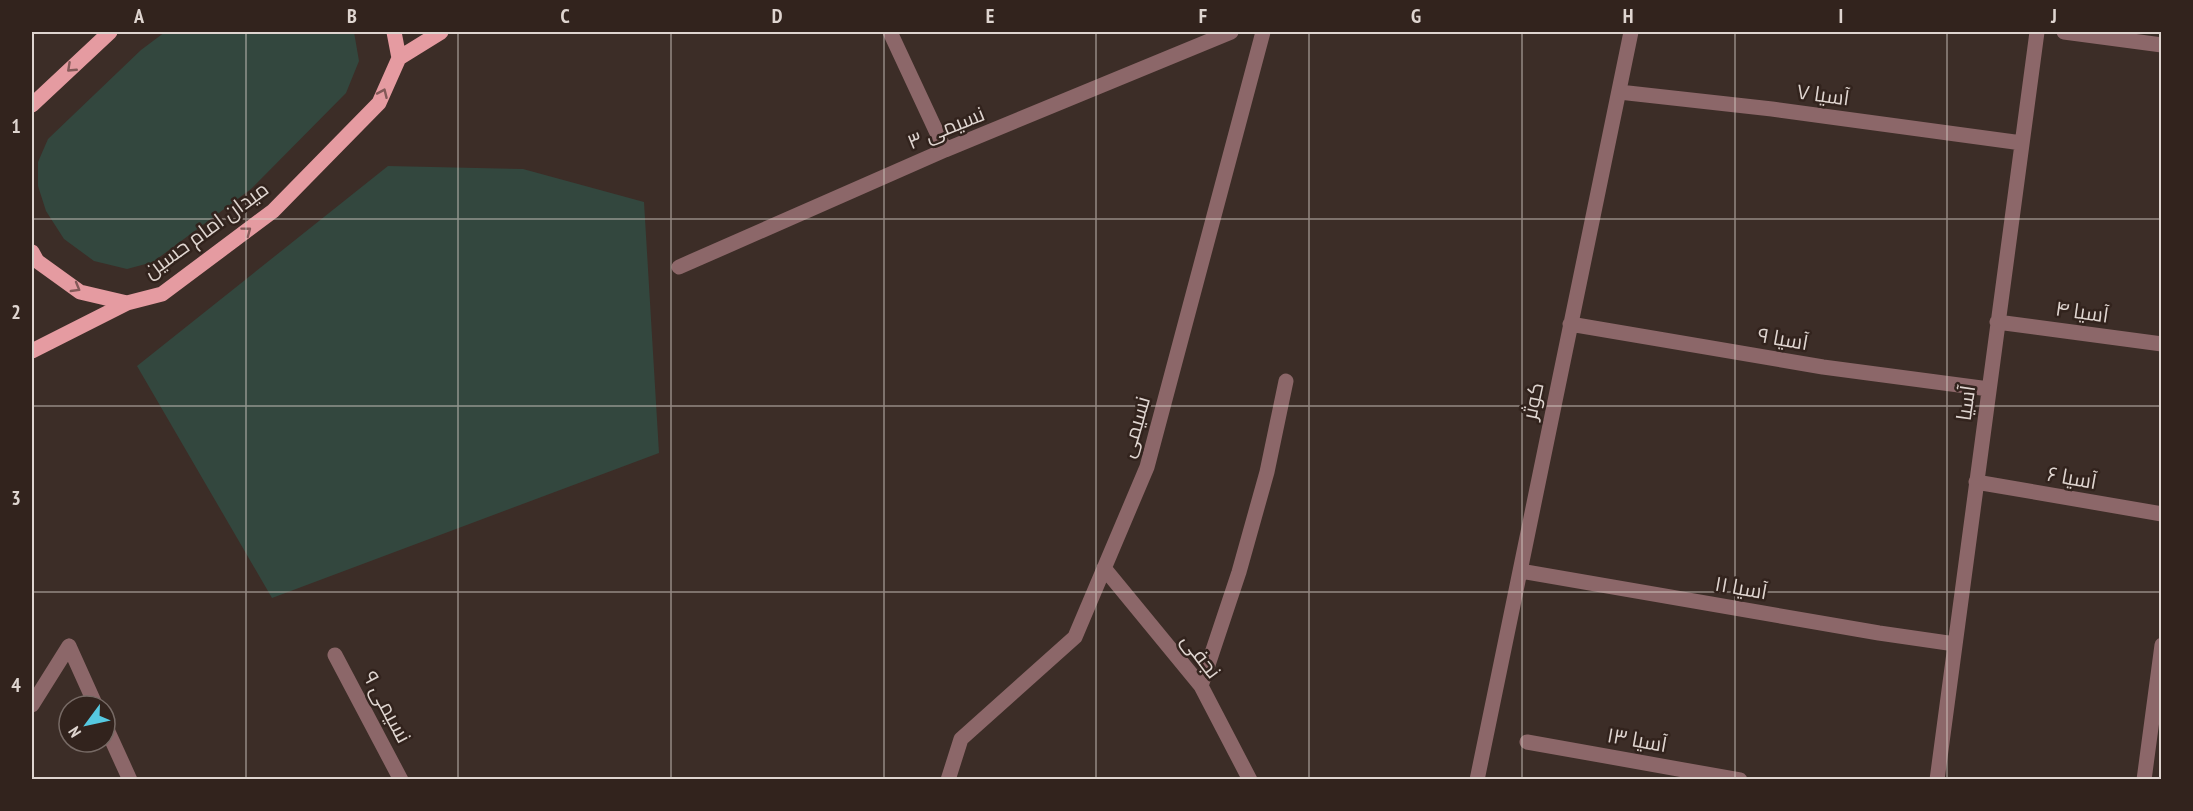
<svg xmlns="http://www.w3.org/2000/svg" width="2193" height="811" viewBox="0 0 2193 811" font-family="'PT Sans Narrow',Cairo,sans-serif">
  <rect width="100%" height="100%" fill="#3c2d27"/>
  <!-- green -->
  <path fill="#33473e" d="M 165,32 L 354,32 L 359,61 L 346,93 L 251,189 L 153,262 L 127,269 L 94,261 L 64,239 L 46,211 L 38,186 L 38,162 L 48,139 L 141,50 Z
    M 388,166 L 523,169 L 644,202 L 659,453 L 272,598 L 137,366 Z"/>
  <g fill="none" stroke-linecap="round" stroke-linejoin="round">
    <!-- minor -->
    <path stroke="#8c6769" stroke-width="15" d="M 890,32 L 945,150
      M 2064,32 L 2162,45
      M 1619,92 L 1772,109 L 2022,143
      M 679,267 L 945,150 L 1231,32
      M 1997,322 L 2162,344
      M 1570,324 L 1823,367 L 1989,389
      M 1976,482 L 2162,514
      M 1104,568 L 1201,686 L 1250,780
      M 1520,571 L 1879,633 L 1955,644
      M 69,646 L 96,706
      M 335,655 L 401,780
      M 1201,686 L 1239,572 L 1267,472 L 1286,381
      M 32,705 L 69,646
      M 105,725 L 130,780
      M 1527,742 L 1740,780
      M 948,780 L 961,739 L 1075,637 L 1147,467 L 1263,32
      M 1477,780 L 1631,32
      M 1937,780 L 2037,32
      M 2144,780 L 2162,645"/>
    <!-- major -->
    <path stroke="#e59ba1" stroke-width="15" d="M 399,58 L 441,32
      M 32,105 L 110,32
      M 32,252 L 37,261 L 80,292 L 127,303 L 162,294 L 273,211 L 379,103 L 399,58 L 394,32
      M 32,351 L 127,303"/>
  </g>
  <!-- one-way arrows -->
  <defs><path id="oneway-chevron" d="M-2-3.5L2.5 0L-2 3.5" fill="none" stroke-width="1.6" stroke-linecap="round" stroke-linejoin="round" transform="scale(1.5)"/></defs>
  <g stroke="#835958">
    <use href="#oneway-chevron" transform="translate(71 68) rotate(137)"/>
    <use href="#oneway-chevron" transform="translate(383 93) rotate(-66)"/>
    <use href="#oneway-chevron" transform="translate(247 231) rotate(-37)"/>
    <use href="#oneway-chevron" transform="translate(76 288) rotate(30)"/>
  </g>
  <!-- grid -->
  <path fill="none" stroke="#dfd5d0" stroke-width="1.5" stroke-opacity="0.55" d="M 246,32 L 246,780M 458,32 L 458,780M 671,32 L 671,780M 884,32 L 884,780M 1096,32 L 1096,780M 1309,32 L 1309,780M 1522,32 L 1522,780M 1735,32 L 1735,780M 1947,32 L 1947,780M 32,219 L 2162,219M 32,406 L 2162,406M 32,592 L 2162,592"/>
  <g text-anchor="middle" stroke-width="5" stroke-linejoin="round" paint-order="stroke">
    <!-- street labels -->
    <g font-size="21" fill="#dfd5d0" stroke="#32231d">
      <text transform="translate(1823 95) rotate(8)" y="7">آسیا ۷</text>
      <text transform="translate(946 128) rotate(-22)" y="7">نسیمی ۳</text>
      <text transform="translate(206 230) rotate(-36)" y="7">میدان امام حسین</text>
      <text transform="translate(2082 312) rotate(8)" y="7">آسیا ۴</text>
      <text transform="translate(1783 339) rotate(10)" y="7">آسیا ۹</text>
      <text transform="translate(1533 401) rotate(-78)" y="7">کوثر</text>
      <text transform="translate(1966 403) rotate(-82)" y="7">آسیا</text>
      <text transform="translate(1135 427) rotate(-74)" y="7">نسیمی</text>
      <text transform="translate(2072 478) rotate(10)" y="7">آسیا ۶</text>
      <text transform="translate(1741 588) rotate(10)" y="7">آسیا ۱۱</text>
      <text transform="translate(1201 656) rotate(53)" y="7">نجفی</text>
      <text transform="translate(387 707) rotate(62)" y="7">نسیمی ۹</text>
      <text transform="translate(1637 740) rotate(10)" y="7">آسیا ۱۳</text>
    </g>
  </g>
  <!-- border -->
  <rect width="2193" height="811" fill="none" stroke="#32231d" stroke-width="66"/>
  <!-- north arrow -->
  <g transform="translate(87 724) rotate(237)"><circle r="28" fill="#32231d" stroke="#776a65" stroke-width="1.5"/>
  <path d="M0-4.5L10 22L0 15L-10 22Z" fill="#56c9e1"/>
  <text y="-9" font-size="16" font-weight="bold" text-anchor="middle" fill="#dfd5d0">N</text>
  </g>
  <rect x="33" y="33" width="2127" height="745" fill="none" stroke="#dfd5d0" stroke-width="2"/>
  <g font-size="20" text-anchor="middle" font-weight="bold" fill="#dfd5d0">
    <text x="139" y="23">A</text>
    <text x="352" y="23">B</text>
    <text x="565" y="23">C</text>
    <text x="777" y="23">D</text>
    <text x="990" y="23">E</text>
    <text x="1203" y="23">F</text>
    <text x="1416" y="23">G</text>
    <text x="1628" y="23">H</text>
    <text x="1841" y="23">I</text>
    <text x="2054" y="23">J</text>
    <text x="16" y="133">1</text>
    <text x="16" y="319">2</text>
    <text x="16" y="505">3</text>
    <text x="16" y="692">4</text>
  </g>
</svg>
